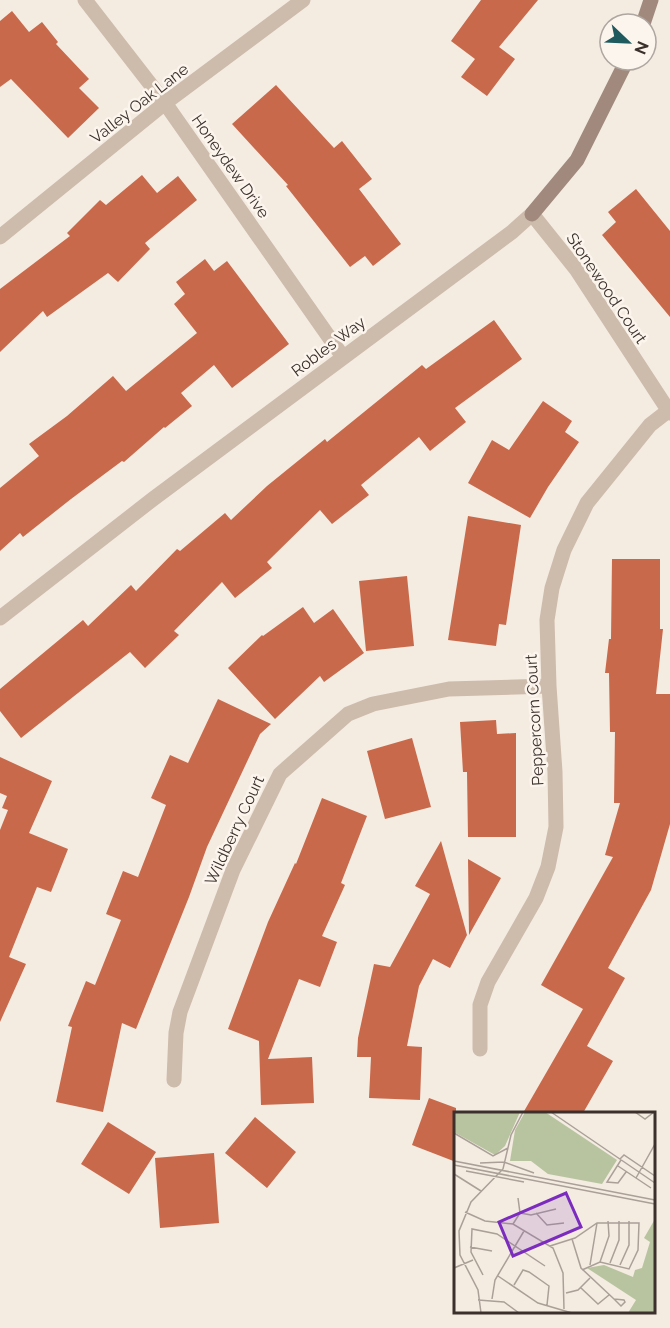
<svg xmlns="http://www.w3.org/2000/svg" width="670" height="1328" viewBox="0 0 670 1328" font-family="Raleway,sans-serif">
  <rect width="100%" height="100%" fill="#f4ebe1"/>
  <!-- building -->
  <path fill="#c8694b" d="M 481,0 L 538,0 L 499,47 L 515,59 L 487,96 L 461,77 L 475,59 L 451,41 Z
    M 12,11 L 29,32 L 42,22 L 58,42 L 56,44 L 89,79 L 79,88 L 99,108 L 68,138 L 11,79 L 0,87 L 0,21 Z
    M 276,85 L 334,148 L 342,141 L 372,179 L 359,189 L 401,244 L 373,266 L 365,256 L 350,267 L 286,186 L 288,185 L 232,124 Z
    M 142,175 L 157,193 L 178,176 L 197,200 L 145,243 L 150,249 L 118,282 L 108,273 L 47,317 L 43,311 L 0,352 L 0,289 L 70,236 L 67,233 L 100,200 L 106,205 Z
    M 636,189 L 670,231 L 670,317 L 602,235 L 616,222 L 608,212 Z
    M 205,259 L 214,271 L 227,261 L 289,344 L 232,388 L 214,365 L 181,393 L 192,406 L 165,428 L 164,427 L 124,462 L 122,461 L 71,499 L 23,537 L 20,533 L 0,551 L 0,488 L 39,456 L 29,444 L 67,416 L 113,376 L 126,391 L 197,333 L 174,304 L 185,294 L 176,282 Z
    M 494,320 L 522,359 L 455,408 L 466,422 L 430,451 L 419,437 L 361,485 L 369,495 L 332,524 L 320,510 L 267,562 L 272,568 L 235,598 L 222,582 L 174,631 L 179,635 L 145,668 L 130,652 L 21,738 L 0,711 L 0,689 L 83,620 L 88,626 L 131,585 L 136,591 L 177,549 L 180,551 L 225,513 L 231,520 L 267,486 L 325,439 L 327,442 L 422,365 L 426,369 Z
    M 543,401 L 572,421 L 565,432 L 579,442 L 548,487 L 530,518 L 468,483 L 492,440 L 509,450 Z
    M 468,516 L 521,525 L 506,625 L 499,624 L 496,646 L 448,640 Z
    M 612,559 L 660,559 L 660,629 L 663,629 L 656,694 L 670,694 L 670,824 L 651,890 L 608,968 L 625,978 L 587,1046 L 613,1061 L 583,1113 L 523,1113 L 583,1009 L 541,985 L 613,857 L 605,855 L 620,803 L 614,803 L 615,732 L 610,732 L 609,673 L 605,673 L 609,639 L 611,639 Z
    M 407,576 L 414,646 L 366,651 L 359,581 Z
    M 303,607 L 314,623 L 333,609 L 364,653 L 324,682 L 320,676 L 275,719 L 228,668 L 262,635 L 263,636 Z
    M 218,699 L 271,724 L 260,734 L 207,847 L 189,897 L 136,1029 L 122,1023 L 103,1112 L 56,1102 L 72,1027 L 68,1026 L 86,981 L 95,985 L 121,920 L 106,914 L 123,871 L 138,877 L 166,805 L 151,798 L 170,755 L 188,763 Z
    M 496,720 L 497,734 L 516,733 L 516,837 L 468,837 L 467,772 L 463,772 L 460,722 Z
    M 412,738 L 431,807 L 385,819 L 367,751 Z
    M 0,757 L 52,781 L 29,833 L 68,849 L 51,892 L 37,887 L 9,957 L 26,964 L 0,1022 L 0,830 L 8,810 L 2,808 L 7,796 L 0,793 Z
    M 322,798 L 367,816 L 341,883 L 345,885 L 322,936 L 337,942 L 320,987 L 299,979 L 268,1059 L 312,1057 L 314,1103 L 261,1105 L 259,1041 L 228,1029 L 268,922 L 295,863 L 296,864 Z
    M 441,841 L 467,935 L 450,968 L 433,959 L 419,986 L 407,1046 L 422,1047 L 420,1100 L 369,1098 L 371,1057 L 357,1057 L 358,1038 L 374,964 L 390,967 L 430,894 L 415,886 Z
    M 468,859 L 501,878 L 469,935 Z
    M 429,1098 L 456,1108 L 456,1162 L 412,1145 Z
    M 255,1117 L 296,1152 L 267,1188 L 225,1153 Z
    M 108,1122 L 156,1152 L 129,1194 L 81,1164 Z
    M 214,1153 L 219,1223 L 160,1228 L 155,1158 Z"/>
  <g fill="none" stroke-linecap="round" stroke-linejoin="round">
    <!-- street -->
    <path stroke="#cdbbac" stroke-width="15" d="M 85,0 L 165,103 L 343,357
      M 0,237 L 165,103 L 303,0
      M 0,618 L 153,499 L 512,232 L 532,214 L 576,269 L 670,413
      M 480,1049 L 480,1005 L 488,982 L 536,898 L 548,867 L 556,827 L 555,772 L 549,686 L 547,620 L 552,588 L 564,550 L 587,503 L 650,425 L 668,411
      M 174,1080 L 176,1033 L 180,1012 L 233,870 L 280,774 L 348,714 L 373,704 L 449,689 L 549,686"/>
    <!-- secondary -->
    <path stroke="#a18a7d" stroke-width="15" d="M 643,24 L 651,0
      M 532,214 L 577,160 L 627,60"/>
  </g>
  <g text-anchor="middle" stroke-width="5" stroke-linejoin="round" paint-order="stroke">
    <!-- street labels -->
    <g font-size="16" fill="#3b302b" stroke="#fbf5ee">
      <text transform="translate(139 103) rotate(-38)" y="6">Valley Oak Lane</text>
      <text transform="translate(231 166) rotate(55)" y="6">Honeydew Drive</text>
      <text transform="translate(607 288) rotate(56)" y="6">Stonewood Court</text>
      <text transform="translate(328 346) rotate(-37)" y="6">Robles Way</text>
      <text transform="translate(534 720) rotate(-93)" y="6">Peppercorn Court</text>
      <text transform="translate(234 830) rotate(-65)" y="6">Wildberry Court</text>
    </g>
  </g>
  <!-- overview -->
  <g transform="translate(454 1112)">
    <rect width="201" height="201" fill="#f4ebe1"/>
    <path d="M 0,0 L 66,0 L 51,34 L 41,43 L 0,20 ZM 71,0 L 91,0 L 163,48 L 148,72 L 94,62 L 77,49 L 56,49 L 61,18 ZM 201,107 L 201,201 L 174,201 L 182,188 L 133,156 L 150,153 L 179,165 L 181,158 L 188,156 L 196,130 L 190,126 Z" fill="#b8c4a0"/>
    <path fill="none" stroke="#aaa098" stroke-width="1.5" d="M 97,0 L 201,71M 181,0 L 191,7 L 200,0M 0,21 L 39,44 L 54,36M 166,47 L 170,43 L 201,64M 167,48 L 153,70 L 164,71 L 172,60M 0,49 L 201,88M 26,51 L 50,50 L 80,61M 0,53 L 201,92M 164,54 L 197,76M 12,59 L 70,70M 0,62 L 27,79M 182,66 L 201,32M 11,100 L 31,109 L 59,112 L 99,136 L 109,161 L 110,197M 66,101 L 77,103 L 102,97M 82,101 L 93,113 L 110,111M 59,112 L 66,101 L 64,86M 118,127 L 127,156 L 160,187M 96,134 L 121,126 L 143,111 L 185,111 L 184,138 L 175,157 L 146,150 L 128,158M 16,135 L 38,139M 146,150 L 155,124 L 154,109M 156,151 L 165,128 L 165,109M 136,153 L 143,111M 166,153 L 175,133 L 175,109M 0,156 L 19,148M 29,163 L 17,140 L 18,117 L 43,122 L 91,154M 44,164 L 84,191 L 118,201M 60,173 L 69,158 L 75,160 L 95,174 L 93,193M 127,176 L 144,192 L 155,183M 112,181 L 124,178 L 136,166M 38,187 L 41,168 L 70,119M 160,187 L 170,188 L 171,190 L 167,194 ZM 24,188 L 50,190 L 65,201M 27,201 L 24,178 L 6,143 L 5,119 L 17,90 L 49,57 L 57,23 L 69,0"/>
    <path fill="#7b2cbf" fill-opacity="0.15" stroke="#7b2cbf" stroke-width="3" d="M 112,81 L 127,115 L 59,144 L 45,110 Z"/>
    <rect width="201" height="201" fill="none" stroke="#3b302b" stroke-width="3"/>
  </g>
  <!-- north arrow -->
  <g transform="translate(628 42) rotate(113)"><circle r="28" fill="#fbf5ee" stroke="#aea6a0" stroke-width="1.5"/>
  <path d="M0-4.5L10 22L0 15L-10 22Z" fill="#1f5a5e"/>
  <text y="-9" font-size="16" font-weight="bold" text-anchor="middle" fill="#3b302b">N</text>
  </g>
</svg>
